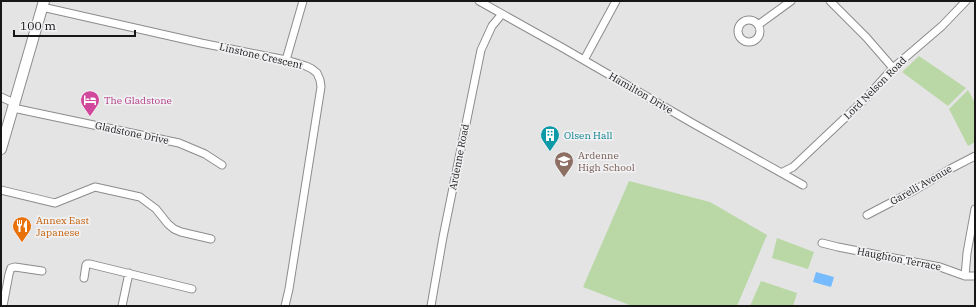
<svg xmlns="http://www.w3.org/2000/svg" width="976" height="307" font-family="'IBM Plex Serif',serif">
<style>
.green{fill:#b9d8a5}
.water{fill:#75bbfe}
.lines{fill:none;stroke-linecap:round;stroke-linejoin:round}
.minor-casing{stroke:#8c8c8d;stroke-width:9}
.secondary-casing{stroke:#8c8c8d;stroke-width:12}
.minor{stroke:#fff;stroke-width:7}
.secondary{stroke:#fff;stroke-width:10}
.labels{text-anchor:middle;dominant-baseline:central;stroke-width:3.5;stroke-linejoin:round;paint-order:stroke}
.street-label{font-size:10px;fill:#171717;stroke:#f1f1f3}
.hotel-label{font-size:10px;fill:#b23c85;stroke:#f1f1f3;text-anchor:start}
.culture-label{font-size:10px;fill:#0d838f;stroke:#f1f1f3;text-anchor:start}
.education-label{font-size:10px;fill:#785e54;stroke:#f1f1f3;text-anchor:start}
.food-label{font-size:10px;fill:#c56008;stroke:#f1f1f3;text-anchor:start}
</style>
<rect width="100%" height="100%" fill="#e4e4e5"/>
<path class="green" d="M919,56L966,88L948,106L902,72Z
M968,90L975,103V142L968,146L949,109Z
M629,181L710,202L767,235L737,306H632L583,287Z
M777,238L814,252L808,269L772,258Z
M761,281L797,293L793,306H750Z"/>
<path class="water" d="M816,272L834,277L831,287L813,282Z"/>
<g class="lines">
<g class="minor-casing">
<path id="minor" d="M479,1L563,48L694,124L803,185
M830,1L866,37L893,68
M42,7L201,43L286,60L306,66L312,69L317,73L320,80L321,87L289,289L285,306
M738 31a11 11 0 1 1 22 0a11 11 0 1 1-22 0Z
M758,25L791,1
M286,60L303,1
M584,60L616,1
M1,97L14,103
M13,108L179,143L205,154L222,165
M783,172L793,167L865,99L893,68L942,26L966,1
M1,190L55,203L95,187L140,197L156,209L168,224L174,229L181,232L211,239
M867,215L915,190L950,169L975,156
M822,243L838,247L940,267L965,276H975
M965,276L967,253L975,209
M84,278L86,265L87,264H90L192,289
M3,306L9,274L11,268L15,267L42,271
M122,306L129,273
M431,306L443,237L481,50L492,26L502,14"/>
</g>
<g class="secondary-casing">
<path id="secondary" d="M1,149L44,1"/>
</g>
<use href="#minor" class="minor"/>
<use href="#secondary" class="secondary"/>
</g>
<defs>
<g id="hotel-pin" transform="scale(1)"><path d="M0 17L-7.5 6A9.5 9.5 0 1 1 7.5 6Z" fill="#d1479c" stroke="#f1f1f3"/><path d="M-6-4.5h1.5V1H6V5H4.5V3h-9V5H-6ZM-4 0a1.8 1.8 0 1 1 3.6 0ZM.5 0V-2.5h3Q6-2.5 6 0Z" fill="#fff"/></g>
<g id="building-pin" transform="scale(1)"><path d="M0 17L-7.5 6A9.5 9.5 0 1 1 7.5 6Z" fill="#0f9aa8" stroke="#f1f1f3"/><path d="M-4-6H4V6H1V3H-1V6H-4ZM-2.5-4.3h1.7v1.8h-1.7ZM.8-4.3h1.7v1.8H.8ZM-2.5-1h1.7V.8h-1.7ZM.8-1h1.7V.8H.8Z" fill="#fff"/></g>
<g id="school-pin" transform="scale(1)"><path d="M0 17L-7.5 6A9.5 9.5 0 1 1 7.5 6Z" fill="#8d6e63" stroke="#f1f1f3"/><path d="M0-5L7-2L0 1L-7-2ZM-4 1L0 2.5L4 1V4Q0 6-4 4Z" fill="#fff"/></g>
<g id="restaurant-pin" transform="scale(1)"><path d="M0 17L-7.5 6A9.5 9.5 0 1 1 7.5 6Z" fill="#e8710a" stroke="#f1f1f3"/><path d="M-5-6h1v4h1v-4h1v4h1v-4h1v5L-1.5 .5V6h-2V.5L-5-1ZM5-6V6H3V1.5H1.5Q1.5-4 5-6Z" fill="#fff"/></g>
</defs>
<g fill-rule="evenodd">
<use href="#hotel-pin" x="90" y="100"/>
<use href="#building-pin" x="550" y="135"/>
<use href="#school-pin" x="564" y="161"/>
<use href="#restaurant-pin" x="22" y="226"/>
</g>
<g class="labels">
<g class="street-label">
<text transform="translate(261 56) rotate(13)">Linstone Crescent</text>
<text transform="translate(875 88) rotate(-45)">Lord Nelson Road</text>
<text transform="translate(641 93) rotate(30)">Hamilton Drive</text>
<text transform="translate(132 133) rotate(12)">Gladstone Drive</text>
<text transform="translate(459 157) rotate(-79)">Ardenne Road</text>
<text transform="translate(921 185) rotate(-30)">Garelli Avenue</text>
<text transform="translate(899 259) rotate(11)">Haughton Terrace</text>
</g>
<g class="hotel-label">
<text x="104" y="100">The Gladstone</text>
</g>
<g class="culture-label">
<text x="564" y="135">Olsen Hall</text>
</g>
<g class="education-label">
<text x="578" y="155">Ardenne<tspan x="578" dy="12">High School</tspan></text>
</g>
<g class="food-label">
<text x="36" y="220">Annex East<tspan x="36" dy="12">Japanese</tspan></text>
</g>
</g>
<rect width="976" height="307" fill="none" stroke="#171717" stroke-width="4"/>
<path d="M14 30v6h121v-6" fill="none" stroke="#171717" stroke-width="2"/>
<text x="20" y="30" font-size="12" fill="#171717" stroke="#f1f1f3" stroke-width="3" paint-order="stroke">100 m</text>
</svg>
